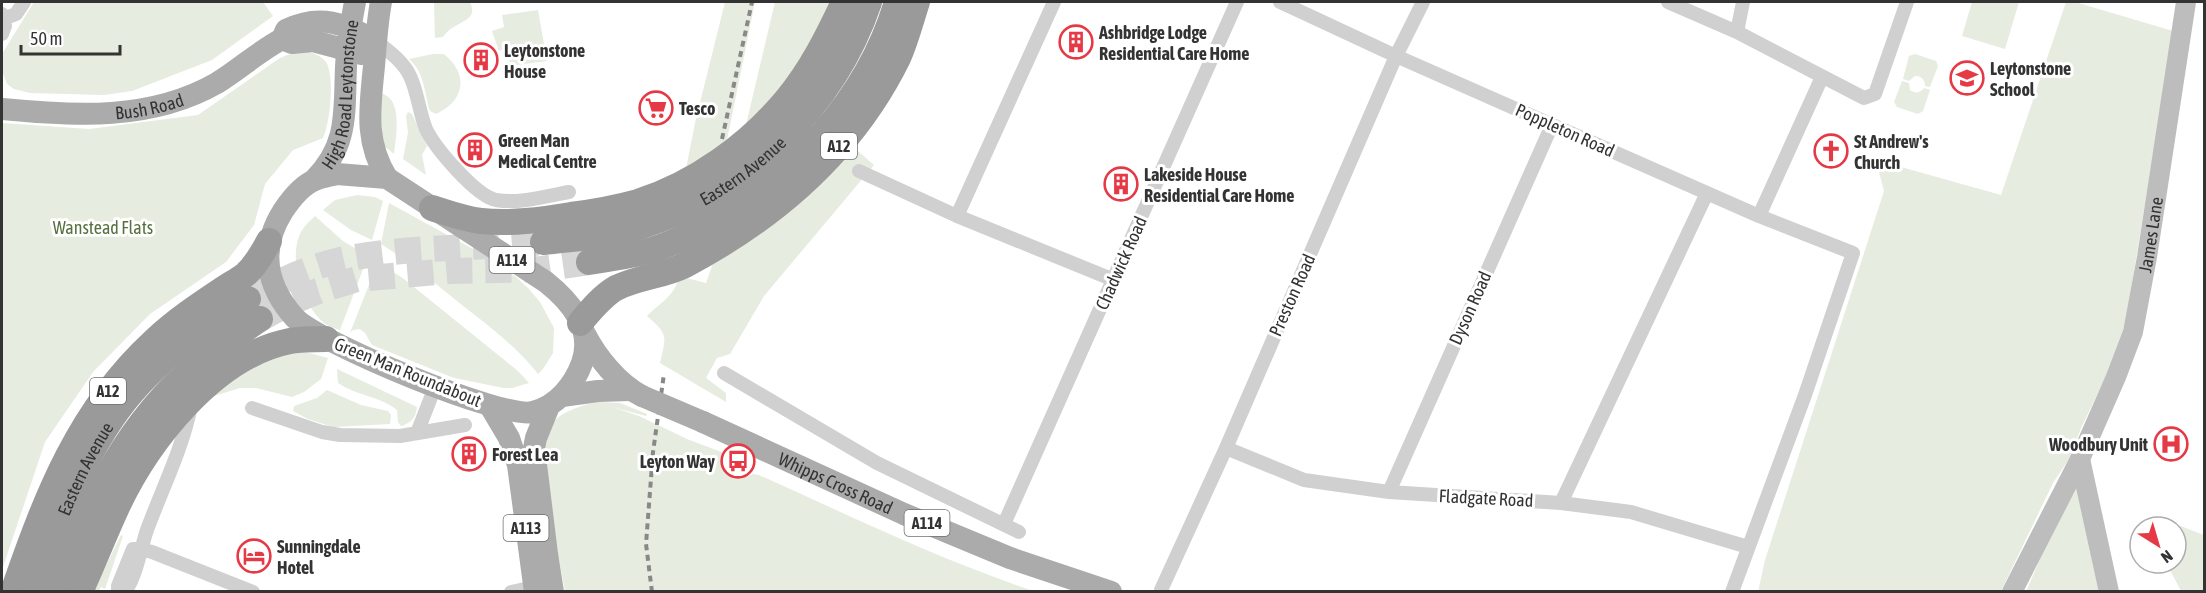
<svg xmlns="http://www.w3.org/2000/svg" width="2206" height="593" font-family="'Asap Condensed',sans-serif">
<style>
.green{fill:#e6ecdf}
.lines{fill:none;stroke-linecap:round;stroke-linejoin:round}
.highway-tunnel{stroke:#d6d6d6;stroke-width:26;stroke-dasharray:26 13;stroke-linecap:butt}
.street{stroke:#d0d0d0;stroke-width:14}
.secondary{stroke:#bdbdbd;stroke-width:20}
.primary{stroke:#ababab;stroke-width:22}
.highway{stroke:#9a9a9a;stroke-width:26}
.rail{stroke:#888;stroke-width:4;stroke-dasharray:6 4.5;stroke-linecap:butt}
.primary-bridge{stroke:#ababab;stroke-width:22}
.labels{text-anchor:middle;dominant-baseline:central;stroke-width:6;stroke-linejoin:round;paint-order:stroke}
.shield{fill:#fff;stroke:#707070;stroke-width:1.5}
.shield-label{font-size:16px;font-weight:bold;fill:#333}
.poi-label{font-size:18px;font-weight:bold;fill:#333;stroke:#fff;text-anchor:start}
.street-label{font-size:18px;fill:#333;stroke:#fff}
.park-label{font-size:18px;fill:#56703f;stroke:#fff}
</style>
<rect width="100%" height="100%" fill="#fff"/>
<path class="green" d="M34,2H263L273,16L212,60L132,91L104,95L30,93L14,89L7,84L2,71V54Z
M434,2H470C480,23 454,20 443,37L435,38Z
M725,2H755L726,145L686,169L695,123Z
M775,2H838L819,43L745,129Z
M1972,2H2019L2005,49L1962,36Z
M2066,2H2075L2173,31L2126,321L2108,372L2081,428L2069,459L2053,483L2001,591L1758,592L1765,560L1884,191L1876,160L2001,195Z
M538,10L547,61L510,66L508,47L499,51L492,31L504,27L502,15Z
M306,51C313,53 322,56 326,62C335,75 330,124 323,138L293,150L265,184L254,225L226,262L150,314L93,372L45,442L2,570V123L89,129L198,115L280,58L295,52Z
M433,54H444C469,74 465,101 436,114L430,111C424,92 425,73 409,59Z
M1915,54L1936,61L1938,66L1930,87L1925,86C1925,79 1921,76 1915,76L1909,81L1903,79L1909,56Z
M1902,81L1909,83L1910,90C1915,94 1920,93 1924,88L1930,90L1923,111L1918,114L1897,107L1894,102Z
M378,93C404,95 396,136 394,154L383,145Z
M408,112L412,114L427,146L422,155L426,175L403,159L408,133L406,116Z
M851,145L874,165L764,296L730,354L717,358L706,378L726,393V402L660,363C666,336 669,335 647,316C661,302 675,296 679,276L706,283L713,263L761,233Z
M357,195L375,197L383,201L372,240L351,230L323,210L335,200Z
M389,203L484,255L516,277L529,289L540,302L554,328L553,353L543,369L538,374C517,347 489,326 462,305C436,284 410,262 381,244Z
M315,216L343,241L368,256L340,330C335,328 330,327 327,325C303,309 288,260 300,234C303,227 310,221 315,216Z
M378,262L404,279L518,371L529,383L512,388H504L454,378L372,345L365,333L360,329L353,330L350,333Z
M298,350L328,358L321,379L304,392L292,397L256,388H240L214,396L229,379L256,362Z
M337,369L417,407C416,418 411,423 401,426L398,422L397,410C380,396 357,396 338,383Z
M327,390L361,405L388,411L391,415L390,424L333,427L308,419L293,411L294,406L317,398Z
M599,402L620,403L647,414L646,416L612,407L639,416L687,439L724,453L742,468L738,471L743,478L753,474L759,475C850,516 939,559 1033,591H565C560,559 535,461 545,435C552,414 580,405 599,402Z
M2077,482L2105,591L2026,592L2070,487Z
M2178,525L2204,535V591H2181L2171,572L2172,563H2176Z
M121,535L123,536L105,589L101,587L99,591L93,592Z"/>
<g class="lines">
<path class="highway-tunnel" d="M248,299C280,280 314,265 350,258C414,246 479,249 543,242
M260,319L287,304L318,291L357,279L449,271L541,269L589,262"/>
<path class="street" d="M1280,2L1396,56L1759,216L1853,253L1805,395L1732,592
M1668,2L1737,32L1864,98L1875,94L1907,2
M2,14L5,26L2,34
M3,19L16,14L24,2
M1737,32L1743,2
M375,40C388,51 403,61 410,76C418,93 419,112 426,129C435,148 476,196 496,200C520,204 546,196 569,192
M859,171L957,216L1114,280
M957,216L1054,2
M1759,216L1822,77
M724,373L877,463L1019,532
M252,408L322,432L340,435L400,436L465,425
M417,433L435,387
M1226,448L1304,480L1389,492L1561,503L1631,512L1748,547
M1389,492L1552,125
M1561,503L1707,193
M1004,524L1237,2
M1161,590L1226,448L1396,56L1423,2
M118,592V586L133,549H141L152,552L253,592
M125,592C137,575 140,550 147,530C162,489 182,450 191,406
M511,592L534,587"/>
<g class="secondary">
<path d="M2080,459L2109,592"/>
<path id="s1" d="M2012,592L2080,459L2116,377L2133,332L2147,257L2186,2"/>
</g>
<g class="primary">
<path d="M381,2C377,23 376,44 374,66C370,108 364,140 387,178"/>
<path d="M282,39L292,43L313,41L362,54"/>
<path id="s2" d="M2,109C74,116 151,121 217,83C240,69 259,51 282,39L286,30C321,13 343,24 375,40"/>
<path d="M337,174L387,178L546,282C571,302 594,329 582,363C574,385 557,406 533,412C503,420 317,342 295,318C266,286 259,249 283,211C291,199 302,185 315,180C322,177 330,176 337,174Z"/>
<path id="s3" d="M314,180C349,145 344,112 346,67C347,45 351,23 355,2"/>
<path d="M585,334C597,357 618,384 642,396"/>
<path d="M562,396L598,391L630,390"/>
<path d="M490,406L509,438L518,465L535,592"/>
<path d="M549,406L536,438L534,448L547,554L553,592"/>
<path id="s4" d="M703,422L904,514L1010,558L1111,592"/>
</g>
<g class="highway">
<path d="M432,208C448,213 464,219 481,221C511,224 541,220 571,215C594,212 616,208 638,202C695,184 749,145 787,99C811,70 828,36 844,2"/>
<path id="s5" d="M543,242C576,238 611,237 642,226C747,191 834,106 869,2"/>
<path d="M589,262C609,259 629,256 648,251C667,246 685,237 702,228C792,181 868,100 897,2"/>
<path d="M580,323C590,311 602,296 616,288C638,277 663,276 685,265C776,217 852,151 898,58C906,40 911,20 917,2"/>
<path d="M13,592C46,497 79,410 154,341C175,321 199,305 223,289C230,284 239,280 246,274C256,265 263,252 269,241"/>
<path id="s6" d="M33,592C59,523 83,449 132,392C165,354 205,325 248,299"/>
<path d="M55,592C85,514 120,435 183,377C207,355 233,337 260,319"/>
<path d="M80,592C93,564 104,535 117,507C148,441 214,356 290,341C301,339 314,339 326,339"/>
</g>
<path class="rail" d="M722,139L752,2
M652,592L646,544L653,452L664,374"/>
<path class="primary-bridge" d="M642,396L703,422"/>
</g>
<defs>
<g id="building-ring" transform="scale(1.725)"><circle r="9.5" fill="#fff" stroke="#e63946" stroke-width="1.5"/><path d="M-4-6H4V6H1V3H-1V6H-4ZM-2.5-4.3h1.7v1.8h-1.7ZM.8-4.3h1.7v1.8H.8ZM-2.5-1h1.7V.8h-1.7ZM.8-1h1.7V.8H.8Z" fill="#e63946"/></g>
<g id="school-ring" transform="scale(1.725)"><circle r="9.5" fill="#fff" stroke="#e63946" stroke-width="1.5"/><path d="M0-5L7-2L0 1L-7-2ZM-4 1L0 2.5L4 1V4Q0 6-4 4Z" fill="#e63946"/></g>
<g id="supermarket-ring" transform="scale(1.725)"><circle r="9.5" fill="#fff" stroke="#e63946" stroke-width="1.5"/><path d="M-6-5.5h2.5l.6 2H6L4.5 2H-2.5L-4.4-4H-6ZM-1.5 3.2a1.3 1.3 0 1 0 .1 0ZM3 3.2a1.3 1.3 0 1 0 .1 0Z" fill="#e63946"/></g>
<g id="church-ring" transform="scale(1.725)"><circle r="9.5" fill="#fff" stroke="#e63946" stroke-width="1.5"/><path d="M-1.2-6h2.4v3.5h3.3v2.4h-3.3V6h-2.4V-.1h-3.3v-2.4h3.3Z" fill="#e63946"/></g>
<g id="hospital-ring" transform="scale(1.725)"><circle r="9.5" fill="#fff" stroke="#e63946" stroke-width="1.5"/><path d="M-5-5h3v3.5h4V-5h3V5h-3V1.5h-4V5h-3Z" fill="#e63946"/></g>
<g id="bus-ring" transform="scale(1.725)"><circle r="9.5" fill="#fff" stroke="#e63946" stroke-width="1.5"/><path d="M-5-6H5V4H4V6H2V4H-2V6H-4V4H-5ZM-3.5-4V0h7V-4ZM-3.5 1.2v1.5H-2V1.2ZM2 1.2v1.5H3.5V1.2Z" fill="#e63946"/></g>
<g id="hotel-ring" transform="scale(1.725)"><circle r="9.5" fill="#fff" stroke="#e63946" stroke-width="1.5"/><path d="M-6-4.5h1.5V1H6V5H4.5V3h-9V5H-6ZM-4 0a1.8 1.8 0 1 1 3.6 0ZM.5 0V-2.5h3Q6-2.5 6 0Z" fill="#e63946"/></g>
</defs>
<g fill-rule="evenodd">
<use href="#building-ring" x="1076" y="42"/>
<use href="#building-ring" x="481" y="60"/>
<use href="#school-ring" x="1967" y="78"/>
<use href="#supermarket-ring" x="656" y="108"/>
<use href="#building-ring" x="475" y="150"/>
<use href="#church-ring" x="1831" y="151"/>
<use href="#building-ring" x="1121" y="184"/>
<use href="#hospital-ring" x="2171" y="444"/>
<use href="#building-ring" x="469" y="454"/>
<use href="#bus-ring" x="738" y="461"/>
<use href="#hotel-ring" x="254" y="556"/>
</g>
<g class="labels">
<g class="shield">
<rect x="821" y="133" width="36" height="26" rx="4.5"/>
<rect x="489.5" y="247" width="45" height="26" rx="4.5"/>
<rect x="90" y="378" width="36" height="26" rx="4.5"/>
<rect x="904.5" y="510" width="45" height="26" rx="4.5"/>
<rect x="503.5" y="515" width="45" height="26" rx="4.5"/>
</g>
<g class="shield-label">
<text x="839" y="146">A12</text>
<text x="512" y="260">A114</text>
<text x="108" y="391">A12</text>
<text x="927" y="523">A114</text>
<text x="526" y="528">A113</text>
</g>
<g class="poi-label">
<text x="1099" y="32">Ashbridge Lodge<tspan x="1099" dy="21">Residential Care Home</tspan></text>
<text x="504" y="50">Leytonstone<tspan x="504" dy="21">House</tspan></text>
<text x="1990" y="68">Leytonstone<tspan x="1990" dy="21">School</tspan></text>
<text x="679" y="108">Tesco</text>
<text x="498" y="140">Green Man<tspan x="498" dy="21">Medical Centre</tspan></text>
<text x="1854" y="141">St Andrew's<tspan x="1854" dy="21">Church</tspan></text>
<text x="1144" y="174">Lakeside House<tspan x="1144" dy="21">Residential Care Home</tspan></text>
<text x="2148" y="444" text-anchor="end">Woodbury Unit</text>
<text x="492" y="454">Forest Lea</text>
<text x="715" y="461" text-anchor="end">Leyton Way</text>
<text x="277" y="546">Sunningdale<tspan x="277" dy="21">Hotel</tspan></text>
</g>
<g class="street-label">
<text stroke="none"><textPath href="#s3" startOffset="93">High Road Leytonstone</textPath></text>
<text stroke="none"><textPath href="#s2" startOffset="148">Bush Road</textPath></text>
<text transform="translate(1565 130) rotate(24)">Poppleton Road</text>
<text stroke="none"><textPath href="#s5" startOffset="216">Eastern Avenue</textPath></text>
<text stroke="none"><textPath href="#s1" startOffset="386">James Lane</textPath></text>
<text transform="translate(1121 263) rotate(-66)">Chadwick Road</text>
<text transform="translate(1292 295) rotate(-66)">Preston Road</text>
<text transform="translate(1470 308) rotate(-66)">Dyson Road</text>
<text transform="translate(408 372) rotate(22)">Green Man Roundabout</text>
<text stroke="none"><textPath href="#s6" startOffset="134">Eastern Avenue</textPath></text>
<text stroke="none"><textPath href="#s4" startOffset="146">Whipps Cross Road</textPath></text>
<text transform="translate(1486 498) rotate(3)">Fladgate Road</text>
</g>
<g class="park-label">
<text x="103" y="227">Wanstead Flats</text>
</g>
</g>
<rect width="2206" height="593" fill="none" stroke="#333333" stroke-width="6"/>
<g transform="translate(2158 545) rotate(143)"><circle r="28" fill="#ffffff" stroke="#adadad" stroke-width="1.5"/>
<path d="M0-4.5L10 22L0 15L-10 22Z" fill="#e63946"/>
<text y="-9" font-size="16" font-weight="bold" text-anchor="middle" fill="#333333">N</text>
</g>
<path d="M21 45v9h99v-9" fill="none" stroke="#333333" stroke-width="3"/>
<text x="30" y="45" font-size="18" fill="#333333" stroke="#ffffff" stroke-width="4.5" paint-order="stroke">50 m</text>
</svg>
